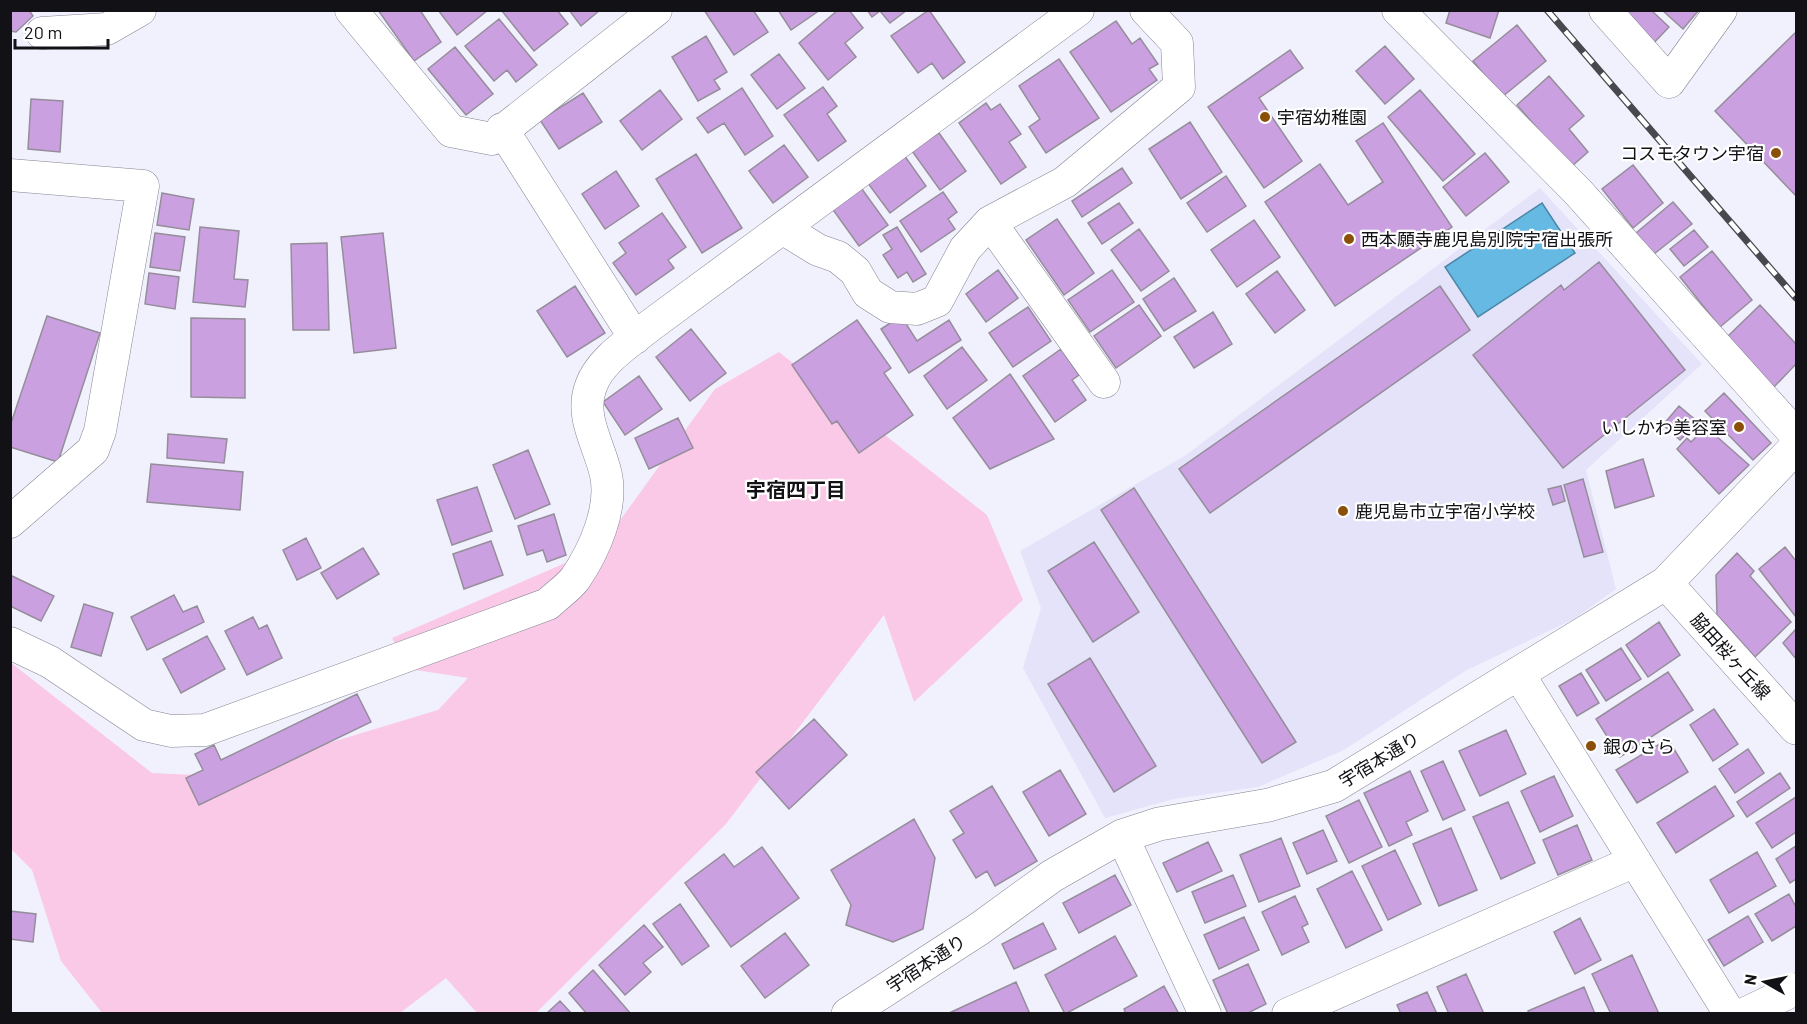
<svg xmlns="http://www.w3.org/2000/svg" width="1807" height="1024" font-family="Barlow,'Noto Sans JP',sans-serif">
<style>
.built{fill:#e4e3fa}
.green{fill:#fbc9e8}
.water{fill:#65b9e3;stroke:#4c87a6;stroke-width:1.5}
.building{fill:#caa0e1;stroke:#968d9a;stroke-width:1.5}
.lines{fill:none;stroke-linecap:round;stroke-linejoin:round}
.street-casing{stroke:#848492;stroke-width:33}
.secondary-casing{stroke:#848492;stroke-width:34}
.street{stroke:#fff;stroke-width:32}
.secondary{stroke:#fff;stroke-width:33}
.rail-casing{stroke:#48484f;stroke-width:7}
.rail{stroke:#fff;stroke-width:4.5;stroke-dasharray:14;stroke-linecap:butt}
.poi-dot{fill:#8a4f09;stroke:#fff;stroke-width:2}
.labels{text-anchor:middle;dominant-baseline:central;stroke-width:4.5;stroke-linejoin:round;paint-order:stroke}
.poi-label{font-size:18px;fill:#111116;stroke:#fff;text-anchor:start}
.street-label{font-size:18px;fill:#111116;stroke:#fff}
.neighbourhood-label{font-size:20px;font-weight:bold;fill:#111116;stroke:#fff}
</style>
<rect width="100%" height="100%" fill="#f1f1fe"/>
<path class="built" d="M1540,188L1702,364L1586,470L1616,589L1574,619L1465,671L1344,750L1258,787L1174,799L1105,818L1023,668L1041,608L1020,551L1186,455Z"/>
<path class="green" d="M779,352L987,515L1023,600L914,702L884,615L726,824L536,1013H477L446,978L400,1013H102L61,961L32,870L11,849L10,662L152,773L219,776L438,710L468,678L409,669L392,638L600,548L715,389Z"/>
<path class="water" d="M1542,203L1575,253L1478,317L1445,267Z"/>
<path class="building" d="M10,10H29L33,16L16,32L10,31Z
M378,10H420L441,42L414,61Z
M438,10H488L457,35Z
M557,10L568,24L534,51L502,11Z
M569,10H600L581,26Z
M704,10H753L768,32L734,55Z
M778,10H820L791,30Z
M838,10H849L863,28L845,43L856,57L828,80L799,43Z
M867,10H907L890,23L880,11L872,17Z
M929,10L965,62L943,79L932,63L918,73L891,36Z
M1450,10H1499L1490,38L1446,23Z
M1628,10H1651L1669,27L1649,48L1619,21Z
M1662,10H1699L1683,29Z
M499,19L537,65L516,82L507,70L494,81L465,46Z
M1116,21L1132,44L1140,38L1158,64L1149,69L1157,80L1111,112L1070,52Z
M1517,25L1546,61L1502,97L1473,61Z
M1796,32V196L1715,111Z
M706,36L727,72L714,80L720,89L698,101L672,57Z
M1385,46L1414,79L1385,104L1356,71Z
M455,47L493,94L466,115L428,69Z
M1290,50L1303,68L1259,98L1302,161L1264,188L1208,107Z
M779,54L805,88L777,109L751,75Z
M1059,59L1099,118L1046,153L1029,127L1040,119L1019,86Z
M1549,76L1584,116L1569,129L1588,152L1571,167L1517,105Z
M823,87L837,106L827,114L846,141L818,161L784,115Z
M742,88L773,136L745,155L724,123L708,133L697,118Z
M660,90L682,119L642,150L620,121Z
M1420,90L1475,154L1443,181L1388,117Z
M583,93L602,122L559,149L540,120Z
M31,99L63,101L60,152L28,149Z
M986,103L991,110L1000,104L1021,134L1009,142L1026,167L1001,184L959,123Z
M1190,122L1222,172L1181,199L1149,149Z
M1383,123L1452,227L1335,306L1265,202L1320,164L1348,205L1383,182L1356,141Z
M939,133L966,171L940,190L912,151Z
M784,145L808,177L773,203L749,171Z
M1485,153L1509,182L1466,216L1443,187Z
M696,154L742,228L702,253L656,179Z
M904,155L926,186L890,213L867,182Z
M1633,165L1663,203L1633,228L1602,189Z
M1122,168L1132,183L1082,217L1072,201Z
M616,171L639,206L605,229L582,194Z
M1226,176L1246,206L1207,232L1187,203Z
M859,185L888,225L859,246L831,207Z
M943,192L957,212L948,219L955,229L921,252L900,221Z
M162,193L194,199L189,230L157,225Z
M1673,202L1692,224L1654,254L1636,233Z
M1119,203L1133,223L1102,244L1088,223Z
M662,213L686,247L668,260L674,268L636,295L613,263L626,253L619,243Z
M1057,219L1094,273L1064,295L1026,240Z
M1254,220L1280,257L1237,287L1211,250Z
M200,227L239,231L234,279L248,280L245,307L193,302Z
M897,227L926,274L913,282L907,272L898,278L883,255L892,249L883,235Z
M1139,229L1169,271L1141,291L1111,250Z
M1694,230L1708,247L1684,266L1670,249Z
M155,233L185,237L180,271L150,267Z
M383,233L396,348L354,353L341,237Z
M327,243L329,330H293L291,244Z
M1712,251L1752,300L1720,327L1680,277Z
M1599,262L1685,370L1563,468L1473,355L1561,285L1564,290Z
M998,270L1018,298L986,322L966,294Z
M1112,270L1134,302L1090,332L1068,300Z
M1277,271L1305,310L1275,333L1246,294Z
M149,273L179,277L175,309L145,304Z
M1174,278L1196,311L1164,331L1143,299Z
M575,286L605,333L567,357L537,311Z
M1440,286L1470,330L1210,513L1179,469Z
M1139,305L1161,336L1116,368L1094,336Z
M1760,305L1796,344V364L1774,387L1727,337Z
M1028,307L1051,341L1013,367L989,333Z
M1213,312L1232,344L1194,368L1174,337Z
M47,316L100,333L58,462L10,447V426Z
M901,316L917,341L949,320L961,340L909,373L881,329Z
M191,318L245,319V398L191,397Z
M857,320L891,368L884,373L913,415L859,453L837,421L832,424L792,365Z
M691,329L726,373L690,401L656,357Z
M962,347L987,380L947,409L924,376Z
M1061,349L1079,375L1072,380L1086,400L1055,422L1023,376Z
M1010,374L1054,439L990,469L953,418Z
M639,376L662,409L625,435L603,402Z
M1724,393L1771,443L1753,460L1705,411Z
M1679,406L1698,422L1680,440L1663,425Z
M678,418L693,448L649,469L635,438Z
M1706,427L1749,465L1719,494L1677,449L1687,438L1691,442Z
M168,434L227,439L224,463L167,458Z
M528,450L550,504L515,519L493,465Z
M1643,459L1654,496L1615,508L1606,471Z
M151,464L243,472L240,510L147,502Z
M1583,479L1603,552L1584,557L1564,485Z
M1561,486L1565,501L1553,505L1548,489Z
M477,487L492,531L452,545L437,500Z
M1134,488L1296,742L1262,763L1101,510Z
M554,514L566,555L547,562L543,550L527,555L518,526Z
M306,538L321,568L297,580L283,550Z
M491,541L503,575L464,589L453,554Z
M1094,542L1139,612L1093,642L1048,571Z
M1785,547L1796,561V617L1759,569Z
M363,548L379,574L337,599L321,573Z
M1737,553L1754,571L1750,576L1791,622L1755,657L1717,615L1716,575Z
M10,575L54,596L41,621L10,606Z
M174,595L183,612L197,606L204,622L147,650L131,617Z
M84,604L113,613L101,656L71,647Z
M253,617L259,629L267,625L282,658L247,675L225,631Z
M1659,622L1680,655L1648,677L1626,645Z
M1796,629V659L1783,643Z
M207,636L225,669L181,693L163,659Z
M1621,648L1641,679L1606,701L1586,670Z
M1090,658L1156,766L1114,792L1048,684Z
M1668,672L1693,710L1620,757L1596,719Z
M1581,673L1599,703L1577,716L1559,686Z
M357,694L371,722L199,805L186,778L203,770L195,754L214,745L221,760Z
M1714,709L1738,744L1713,761L1690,725Z
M814,719L847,755L789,809L756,772Z
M1506,730L1526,774L1480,796L1459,751Z
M1668,739L1688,772L1637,803L1616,770Z
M1748,749L1764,773L1735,793L1719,769Z
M1443,761L1465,810L1443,820L1421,771Z
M1060,770L1086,814L1049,836L1023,792Z
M1410,771L1428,811L1406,822L1412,835L1389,846L1364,793Z
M1780,773L1790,788L1747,817L1737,802Z
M1554,776L1573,816L1540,832L1521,791Z
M992,786L1037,861L995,886L987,871L976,878L953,840L964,833L950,811Z
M1715,786L1734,816L1676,853L1657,823Z
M1796,797V832L1772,848L1756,823Z
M1359,800L1382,847L1349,863L1326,816Z
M1508,802L1535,863L1501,879L1473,817Z
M914,819L935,858L923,929L893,942L846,925L851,905L831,870Z
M1577,825L1592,860L1558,875L1543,840Z
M1451,828L1477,890L1439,906L1413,844Z
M1323,830L1337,861L1307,874L1293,843Z
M1281,838L1300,886L1259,902L1240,855Z
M1208,842L1222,871L1177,892L1163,863Z
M1796,846V879L1790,883L1776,859Z
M762,847L799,898L731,947L685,883L724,854L734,867Z
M1395,850L1421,904L1388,920L1362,866Z
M1757,852L1776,886L1729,913L1710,880Z
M1352,871L1382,930L1346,948L1317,889Z
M1115,875L1131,905L1079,933L1063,903Z
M1233,875L1246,906L1205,923L1192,892Z
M1789,894L1796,907V926L1772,941L1755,914Z
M1295,896L1308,924L1302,927L1309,942L1282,955L1262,912Z
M680,904L709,946L682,965L653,924Z
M10,911L36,914L33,942L10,939Z
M1748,916L1763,942L1724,966L1708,940Z
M1244,917L1259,950L1219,969L1204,935Z
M1580,918L1601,960L1575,974L1554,932Z
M1043,923L1056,949L1014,969L1002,944Z
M644,925L663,947L643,963L651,972L625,995L599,965Z
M785,933L809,965L765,998L741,966Z
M1115,936L1137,976L1065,1014L1045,975Z
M1632,955L1659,1014H1611L1592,974Z
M1248,964L1266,1004L1246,1014H1228L1213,980Z
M593,970L631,1014H587L569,993Z
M1466,974L1484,1014H1449L1437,987Z
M1016,982L1030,1014H947Z
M1164,986L1179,1014H1126L1124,1009Z
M1584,987L1595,1014H1529L1528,1011Z
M1427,992L1437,1014H1401L1397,1005Z
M560,1001L572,1014H546Z"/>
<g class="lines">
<g class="street-casing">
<path id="street" d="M351,10L451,131L492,139L656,10
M1398,10L1578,192L1796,435
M1605,10L1669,82L1721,10
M42,33L107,29L140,10
M502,129L635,338
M10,175L143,186L100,431L93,450L10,522
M990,222L1104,382
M784,229L818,250L838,257L855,271L868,293L890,307L917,309L937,301L965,249L990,222L1065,182L1179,87L1177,43L1146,10
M10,643L50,662L144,725L171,731L205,730L548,604C556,596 568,588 575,579C594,551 613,509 606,475C600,446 579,417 591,386C600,360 630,342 651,325L1078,10
M1518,673L1730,1014
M1122,836L1205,1014
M1288,1014L1635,861
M1744,1014L1796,989"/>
</g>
<g class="secondary-casing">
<path id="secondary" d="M1666,583L1796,728
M848,1014L979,929L1052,876L1122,836L1159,824L1269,805L1334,786L1666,583L1796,447"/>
</g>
<use href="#street" class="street"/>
<use href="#secondary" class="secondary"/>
<g class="rail-casing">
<path id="rail" d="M1547,10L1796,298"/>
</g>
<use href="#rail" class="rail"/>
</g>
<g class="poi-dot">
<circle cx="1265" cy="117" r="6"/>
<circle cx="1776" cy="153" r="6"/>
<circle cx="1349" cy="239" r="6"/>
<circle cx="1739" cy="427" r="6"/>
<circle cx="1343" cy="511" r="6"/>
<circle cx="1591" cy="746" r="6"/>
</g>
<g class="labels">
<g class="poi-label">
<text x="1277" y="117">宇宿幼稚園</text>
<text x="1764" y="153" text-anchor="end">コスモタウン宇宿</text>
<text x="1361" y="239">西本願寺鹿児島別院宇宿出張所</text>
<text x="1727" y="427" text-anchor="end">いしかわ美容室</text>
<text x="1355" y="511">鹿児島市立宇宿小学校</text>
<text x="1603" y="746">銀のさら</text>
</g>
<g class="street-label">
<text transform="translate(1731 656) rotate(48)">脇田桜ヶ丘線</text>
<text transform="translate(1379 759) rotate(-31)">宇宿本通り</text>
<text transform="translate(926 963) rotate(-33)">宇宿本通り</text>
</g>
<g class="neighbourhood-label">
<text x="796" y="489">宇宿四丁目</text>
</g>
</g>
<rect width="1807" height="1024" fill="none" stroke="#111116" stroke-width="24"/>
<g transform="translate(1765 982) rotate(279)" stroke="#ffffff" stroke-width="4.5" paint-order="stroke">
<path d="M0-4.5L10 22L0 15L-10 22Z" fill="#111116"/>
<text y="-9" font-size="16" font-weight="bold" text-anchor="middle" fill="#111116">N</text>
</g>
<path d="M15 39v9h93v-9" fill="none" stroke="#111116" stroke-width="3"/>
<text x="24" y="39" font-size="18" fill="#111116" stroke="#ffffff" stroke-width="4.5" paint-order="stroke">20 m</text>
</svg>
